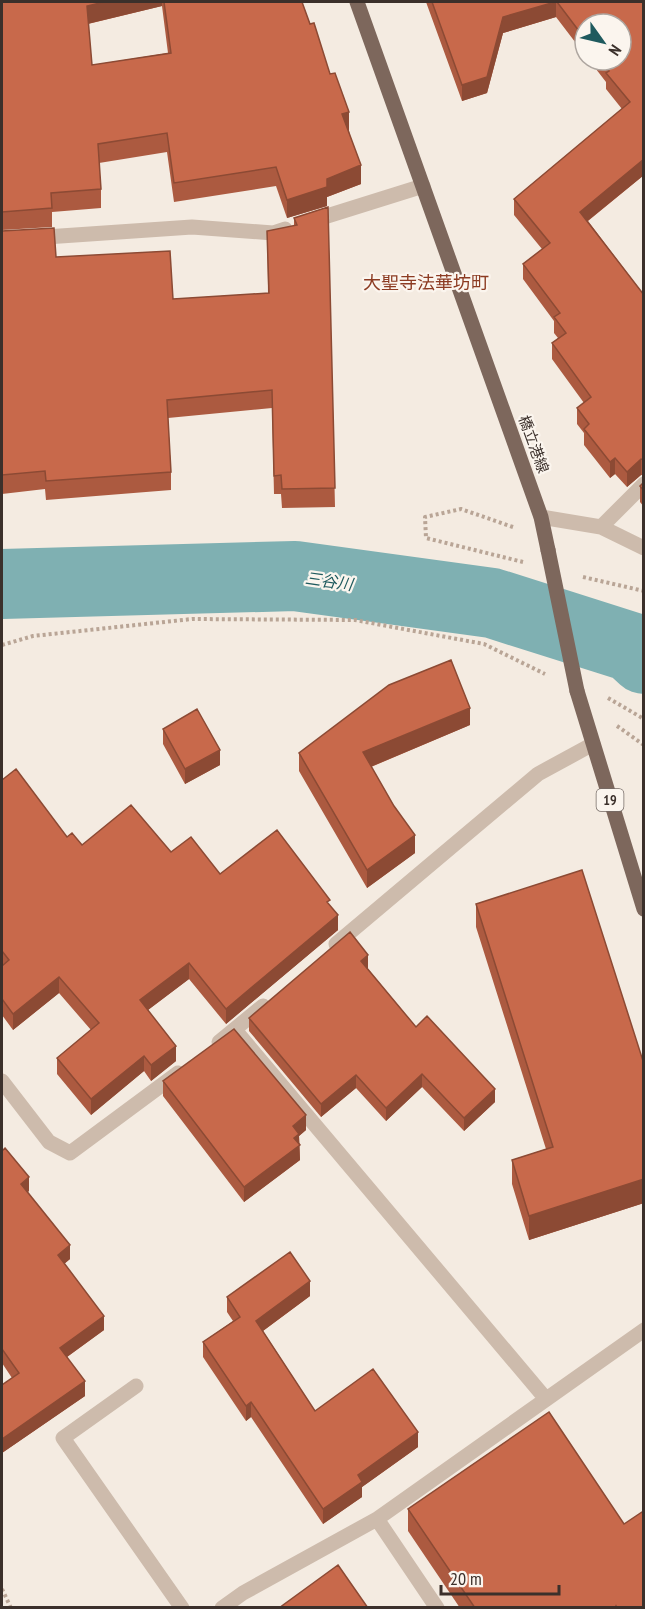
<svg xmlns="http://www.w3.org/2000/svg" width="645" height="1609" font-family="'PT Sans Narrow','Noto Sans JP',sans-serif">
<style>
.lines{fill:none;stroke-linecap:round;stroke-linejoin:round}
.river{stroke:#7fb0b2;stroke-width:70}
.path{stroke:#b9a596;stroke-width:4;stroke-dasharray:3 3;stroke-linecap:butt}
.service{stroke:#cdbbac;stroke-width:15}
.minor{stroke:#cdbbac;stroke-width:15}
.primary{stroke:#7d675c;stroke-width:15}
.primary-bridge{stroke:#7d675c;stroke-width:15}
.wall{fill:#ac5a40;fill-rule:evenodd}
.shaded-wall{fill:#8c4a34}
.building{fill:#c8694b;stroke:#8c4a34;stroke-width:1.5}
.labels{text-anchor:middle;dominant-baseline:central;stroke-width:4.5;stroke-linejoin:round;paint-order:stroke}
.shield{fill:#fbf5ee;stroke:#756b66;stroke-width:1.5}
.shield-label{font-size:14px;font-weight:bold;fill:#3b302b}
.street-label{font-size:15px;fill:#3b302b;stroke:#fbf5ee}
.water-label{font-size:16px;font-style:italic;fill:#1f5a5e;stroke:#fbf5ee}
.quarter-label{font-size:18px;fill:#8c3b22;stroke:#fbf5ee}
</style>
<rect width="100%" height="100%" fill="#f4ebe1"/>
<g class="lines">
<path class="river" d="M2,584L295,576L492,603L631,647L644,659"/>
<path class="path" d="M513,527L461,509L425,517L426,538L523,562
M583,577L644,591
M2,645L33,636L192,619L355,620L484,644L545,674
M608,698L644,719
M617,726L644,745
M2,1589L11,1608"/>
<path class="service" d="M136,1386L63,1438L182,1608"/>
<path class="minor" d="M308,222L423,186
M2,240L192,227L273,233L285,229
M541,517L601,527L644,484
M601,527L644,548
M336,944L538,774L593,744
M235,1030L546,1399
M219,1042L263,1006
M2,1081L49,1142L70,1153L178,1073
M377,1519L437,1608
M222,1608L243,1593L377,1519L644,1330"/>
<path class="primary" d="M357,2L541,517L548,550
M577,691L644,909"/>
<path class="primary-bridge" d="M548,550L577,691"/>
</g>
<path class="wall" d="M2,2H302L349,131L361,184L327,197V206L287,218L276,186L174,202L167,152L99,163L101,189V208L52,212V227L2,230ZM162,6L168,53L92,65L88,24Z
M426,2H644V175L588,221L644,295V475H641L627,487L615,474L610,478L584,445V433L577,424V408L584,403L552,359V343L558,338L554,333V321L523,279V264L542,249L514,215V199L622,109L606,89V82L589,60H621L585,24V55L556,17L503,33L487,93L462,101Z
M328,207L335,507L282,508L281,494H274L272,408L168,418L171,472V490L46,500L45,489L2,494V231L56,257L173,299L268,293L267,231L294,226V218Z
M644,482V507L640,502V486Z
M470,725L371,767L415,853L367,888L299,771V753Z
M163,729L220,765L185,784L163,744Z
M2,780L67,837L82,845L171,852L220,874L330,906L338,930L226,1024L189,979L148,1010L176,1061L151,1081L144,1071L91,1115L57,1074V1058L91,1030L59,993L13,1030L2,1015Z
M476,904L644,1064V1203L529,1240L512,1184V1160L546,1149L476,927Z
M368,968V969L416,1027L495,1102L464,1131L422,1087L386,1121L356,1088L321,1117L249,1031V1018Z
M163,1081L306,1130L299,1136L300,1160L244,1202L163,1096Z
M2,1151L29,1191L27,1192L70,1259L64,1264L104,1330L67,1357L85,1396L2,1453V1385L12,1378L2,1363Z
M310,1296L263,1331L315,1411L418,1447L362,1487V1497L323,1524L251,1417L246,1421L203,1357V1342L233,1321L227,1312V1297Z
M408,1509L624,1524L644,1608H460L408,1531Z"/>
<path class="shaded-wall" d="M104,2H162V6L87,24V6Z
M556,2V17L503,33L487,93L462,101V85L503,17Z
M349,112V131L342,133V114Z
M644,159V175L580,227V212Z
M361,165V184L327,197V206L287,218V200L327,179Z
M615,458V474L610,478V462Z
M641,459V475L627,487V472Z
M470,708V725L363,770V752Z
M220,750V765L185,784V769Z
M415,835V853L367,888V870Z
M338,915V930L226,1024V1009Z
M368,955V968L361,974V961Z
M189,963V979L140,1016V1000Z
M59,977V993L13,1030V1014Z
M176,1046V1061L151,1081V1065Z
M144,1056V1071L91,1115V1099Z
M422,1074V1087L386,1121V1108Z
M356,1075V1088L321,1117V1104Z
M495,1089V1102L464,1131V1118Z
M306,1115V1130L299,1136L300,1160L244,1202V1187L293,1126Z
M29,1177V1191L21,1198V1184Z
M644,1179V1203L529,1240V1216Z
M70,1245V1259L58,1269V1255Z
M310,1281V1296L256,1336V1321Z
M104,1316V1330L60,1362V1348Z
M85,1381V1396L2,1453V1439Z
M251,1402V1417L246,1421V1406Z
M418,1432V1447L362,1487V1497L323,1524V1509L358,1475Z"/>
<path class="building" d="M2,2H104L87,6L92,65L171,53L164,2H302L310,24L314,23L330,74L335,73L349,112L342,114L361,165L327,179V187L287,200L276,167L174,183L167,133L98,144L101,189L51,193L52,208L2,212Z
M432,2H555L503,17L487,77L462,85Z
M557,2H644V159L580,212L644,295V460L641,459L627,472L615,458L610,462L584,429L589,424L577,408L591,397L552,343L566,333L554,317L560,313L523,264L550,243L514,199L630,102L606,73L609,71L601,60H621V24H585V39Z
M328,207L335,488L282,489L281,475L274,476L272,390L167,400L171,472L46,481L45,471L2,475V231L54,228L56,257L170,251L173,299L269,293L267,231L297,225L294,218Z
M644,482V491L640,486Z
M451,660L470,708L363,752L394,806L415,835L367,870L299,753L389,685Z
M197,709L220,750L185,769L163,729Z
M16,769L67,837L72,833L82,845L131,805L171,852L191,837L220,874L277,830L330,900L327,902L338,915L226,1009L189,963L140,1000L176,1046L151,1065L144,1056L91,1099L57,1058L99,1023L59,977L13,1014L2,999V966L9,960L2,951V780Z
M582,870L644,1064V1179L529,1216L512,1160L553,1147L476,904Z
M350,932L368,955L361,961L416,1027L427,1016L495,1089L464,1118L422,1074L386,1108L356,1075L321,1104L249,1018Z
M234,1029L306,1115L293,1126L299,1134L294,1138L300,1145L244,1187L163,1081Z
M5,1148L29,1177L21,1184L70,1245L58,1255L104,1316L60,1348L85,1381L2,1439V1385L19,1373L2,1349V1151Z
M290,1252L310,1281L256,1321L315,1411L373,1369L418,1432L358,1475L362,1482L323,1509L251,1402L246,1406L203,1342L240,1317L227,1297Z
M549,1412L624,1524L642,1512L644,1515V1608H617L616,1606L615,1608H475L408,1509Z
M338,1565L368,1608H279Z"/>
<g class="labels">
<rect class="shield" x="596.5" y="789" width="27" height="22" rx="4.5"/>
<g class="shield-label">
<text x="610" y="800">19</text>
</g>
<g class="street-label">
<text transform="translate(534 444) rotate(70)">橋立港線</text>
</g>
<g class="water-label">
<text transform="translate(329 581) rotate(8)">三谷川</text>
</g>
<g class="quarter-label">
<text x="426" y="282">大聖寺法華坊町</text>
</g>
</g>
<rect width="645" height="1609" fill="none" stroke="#3b302b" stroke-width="6"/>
<g transform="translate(603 42) rotate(124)"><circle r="28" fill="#fbf5ee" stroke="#aea6a0" stroke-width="1.5"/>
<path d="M0-4.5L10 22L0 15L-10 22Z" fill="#1f5a5e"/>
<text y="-9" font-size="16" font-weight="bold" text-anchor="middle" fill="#3b302b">N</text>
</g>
<path d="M441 1585v9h118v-9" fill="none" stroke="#3b302b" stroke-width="3"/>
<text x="450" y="1585" font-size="18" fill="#3b302b" stroke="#fbf5ee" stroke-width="4.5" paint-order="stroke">20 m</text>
</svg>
